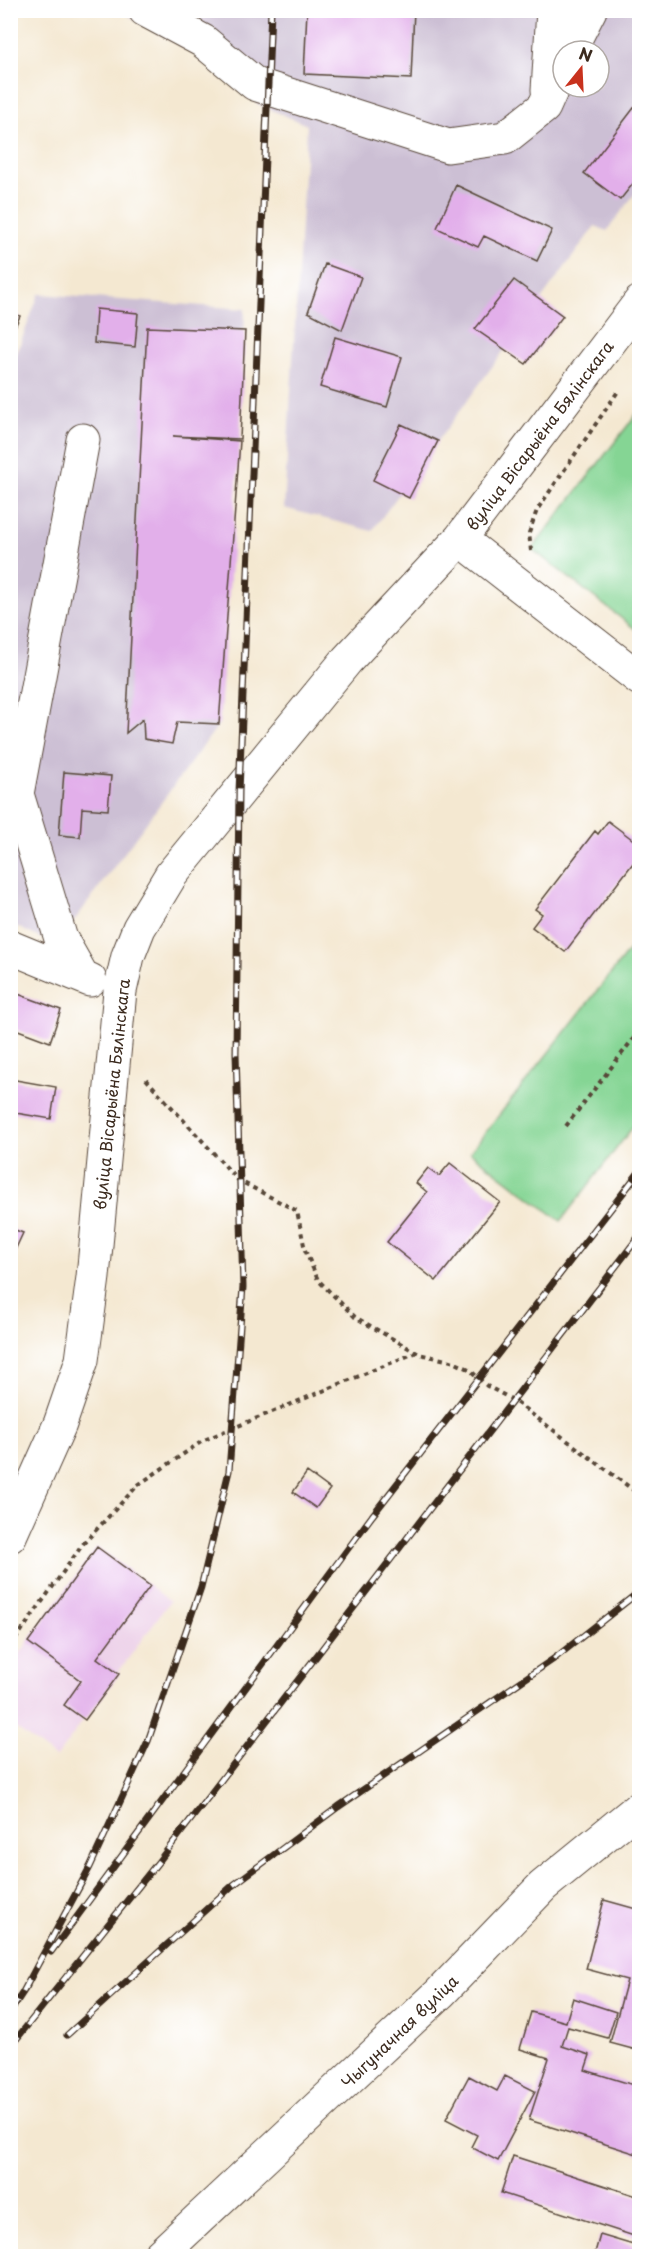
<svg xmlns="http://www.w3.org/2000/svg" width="650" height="2267" font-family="'Playpen Sans',sans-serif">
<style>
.built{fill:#edd1e9}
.industrial{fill:#ccbfd4;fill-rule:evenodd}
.green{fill:#85d594;stroke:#608059;stroke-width:1.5}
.building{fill:#e2afea}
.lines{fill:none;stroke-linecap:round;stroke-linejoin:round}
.minor-casing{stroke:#574639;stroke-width:35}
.path{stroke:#574639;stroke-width:4;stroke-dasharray:4.5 4.5;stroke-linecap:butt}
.minor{stroke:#fff;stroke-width:33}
.rail-casing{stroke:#3b2a1e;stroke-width:7}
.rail{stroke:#fff;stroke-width:4.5;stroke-dasharray:14;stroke-linecap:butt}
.labels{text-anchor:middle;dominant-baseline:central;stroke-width:6;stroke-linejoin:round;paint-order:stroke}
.street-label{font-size:16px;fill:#3b2a1e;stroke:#fff}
</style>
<rect width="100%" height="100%" fill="#fff"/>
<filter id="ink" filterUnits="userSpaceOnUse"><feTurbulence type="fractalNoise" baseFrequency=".0167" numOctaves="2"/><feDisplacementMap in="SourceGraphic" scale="12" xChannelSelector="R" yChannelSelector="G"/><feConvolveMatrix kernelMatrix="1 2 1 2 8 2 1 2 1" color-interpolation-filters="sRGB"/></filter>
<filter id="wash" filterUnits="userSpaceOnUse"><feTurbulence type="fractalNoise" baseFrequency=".008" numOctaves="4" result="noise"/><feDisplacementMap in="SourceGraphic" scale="24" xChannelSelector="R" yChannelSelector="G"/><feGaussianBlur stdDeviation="1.35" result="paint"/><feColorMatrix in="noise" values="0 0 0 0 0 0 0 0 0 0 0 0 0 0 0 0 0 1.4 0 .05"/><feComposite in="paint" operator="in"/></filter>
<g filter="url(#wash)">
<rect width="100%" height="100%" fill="#f4e8d1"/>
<path class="built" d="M97,1547L170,1601L56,1758L14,1727L11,1720V1666Z"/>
<path class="industrial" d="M120,11H639V188L607,231L595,226L372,531L284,508L307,125L258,104L219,67ZM563,51H599V87H563Z
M39,294L245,309L240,439L219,724L61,939L40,938L11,924L10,371Z"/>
<path class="green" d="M639,411V632L532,549Z
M639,938V1119L561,1221L470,1152Z"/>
<g id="blocks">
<path class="building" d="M307,10H414L411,79L304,74Z
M640,100V175L620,200L584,173Z
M456,185L552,230L537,261L484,236L478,247L437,228Z
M325,264L361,277L342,330L308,312Z
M514,280L563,316L526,364L475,329Z
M96,309L138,313L135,347L94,343Z
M10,311L20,316L10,337Z
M147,327L245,331L240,439L173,436L240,441L219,724L177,722L172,744L144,739L143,719L126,733Z
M335,337L402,357L387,407L320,387Z
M401,424L438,441L409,498L373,480Z
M64,772L111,776L108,810L82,808L80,837L59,835Z
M608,821L640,845V854L565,952L532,927L542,914L535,909L595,831L598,834Z
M10,991L61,1010L50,1042L10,1027Z
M10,1079L56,1087L51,1119L10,1112Z
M450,1163L500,1202L436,1281L387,1242L427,1192L416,1183L428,1168L439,1176Z
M10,1228L23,1233L10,1261Z
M307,1472L330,1489L316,1508L293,1492Z
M97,1547L150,1586L97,1658L119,1674L85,1720L64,1705L81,1681L28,1642Z
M604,1900L640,1910V2051L610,2043L627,1980L586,1969Z
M573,1998L616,2012L608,2038L568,2027L562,2046L590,2055L585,2070L640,2087V2155L529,2120L549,2058L520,2049L531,2012L566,2022Z
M469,2076L497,2091L505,2076L535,2091L498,2161L471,2147L477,2135L446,2119Z
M513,2156L640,2197V2238L501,2193Z
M600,2235L640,2247V2256H594Z"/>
</g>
</g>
<g filter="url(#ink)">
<use href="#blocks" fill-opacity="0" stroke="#574639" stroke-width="1.5"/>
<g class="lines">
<g class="minor-casing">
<path id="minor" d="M145,10L203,41L255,84L448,146L505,138L544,107L563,64
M569,51L590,10
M548,90L553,10
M460,539L640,679
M10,947L90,980
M82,976L61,939L17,794L83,440
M10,1536L60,1424L82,1360L93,1277L120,991L128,956L139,928L171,875L347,660L460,539L640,302
M159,2256L440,1993L543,1886L640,1807"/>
</g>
<path class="path" d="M531,551L529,533L537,510L619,390
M638,716L640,718
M146,1079L238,1180L297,1211L305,1250L318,1280L355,1317L419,1354L451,1361L469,1369L487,1386L513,1400L640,1495
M566,1126L640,1030
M10,1647L83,1544L138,1485L204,1440L415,1353"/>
<use href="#minor" class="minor"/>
<g class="rail-casing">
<path id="rail" d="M51,1952L372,1516L640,1171
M23,1992L90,1867L148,1741L201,1587L229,1471L243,1287L236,1053L239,792L271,10
M10,2012L27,1986
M67,2035L232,1886L338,1807L555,1658L640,1591
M10,2047L159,1861L640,1235"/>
</g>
<use href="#rail" class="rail"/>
</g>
</g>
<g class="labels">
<g class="street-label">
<text transform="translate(539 435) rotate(-53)">вуліца Вісарыёна Бялінскага</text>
<text transform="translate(111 1094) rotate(-84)">вуліца Вісарыёна Бялінскага</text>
<text transform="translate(399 2031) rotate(-44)">Чыгуначная вуліца</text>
</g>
</g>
<rect width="650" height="2267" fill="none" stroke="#fff" stroke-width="36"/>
<g transform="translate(581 69) rotate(18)"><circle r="28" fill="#ffffff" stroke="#b1aaa5" stroke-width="1.5"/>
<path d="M0-4.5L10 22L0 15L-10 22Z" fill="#c8321e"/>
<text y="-9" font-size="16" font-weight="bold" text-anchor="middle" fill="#3b2a1e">N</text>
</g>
</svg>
